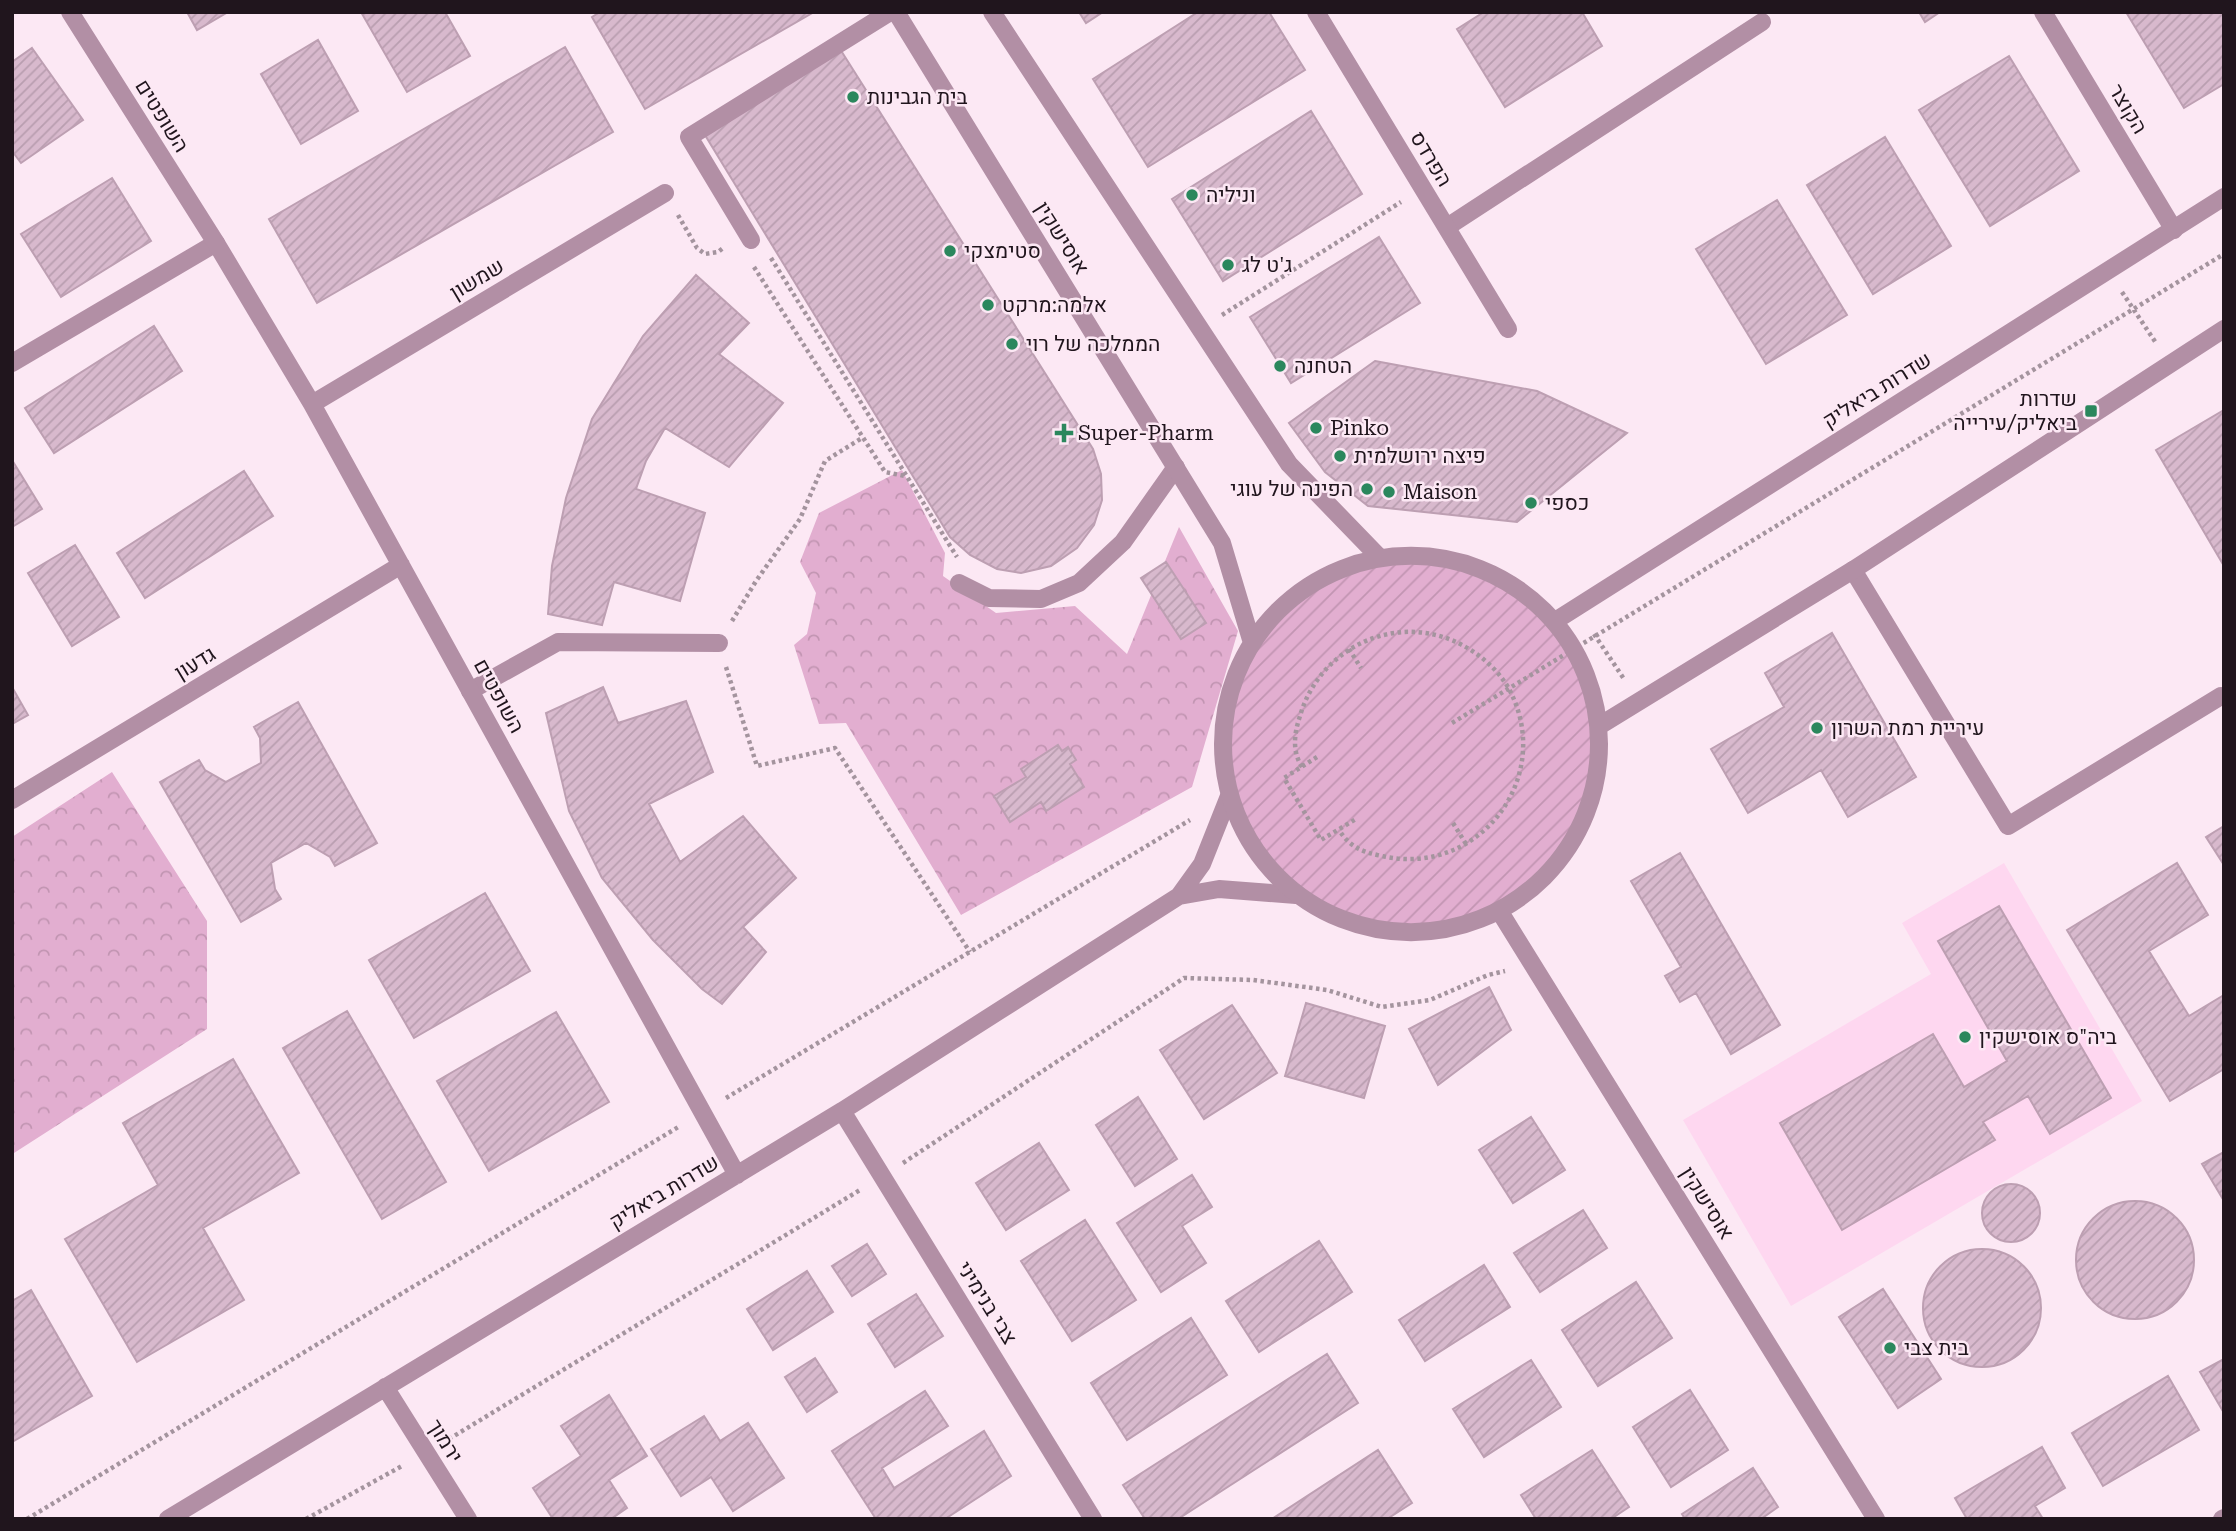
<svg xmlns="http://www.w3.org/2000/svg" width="2236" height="1531" font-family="'Roboto Serif',Heebo,serif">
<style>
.built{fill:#fed7f0}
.park{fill:url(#park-crowns)}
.garden{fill:url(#garden-furrows)}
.building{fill:url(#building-hatch);stroke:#bd9fb2;stroke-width:2}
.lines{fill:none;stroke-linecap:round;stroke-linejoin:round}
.path{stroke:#a4949e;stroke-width:4.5;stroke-dasharray:3.5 3.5;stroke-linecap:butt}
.service{stroke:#b28fa5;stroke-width:18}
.minor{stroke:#b28fa5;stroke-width:18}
.tertiary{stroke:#b28fa5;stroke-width:18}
.poi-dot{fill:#2b875d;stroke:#fce8f4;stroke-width:2.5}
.labels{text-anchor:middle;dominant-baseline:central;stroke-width:5;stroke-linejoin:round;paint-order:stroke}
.poi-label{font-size:21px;fill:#20151d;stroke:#fce8f4;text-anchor:start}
.street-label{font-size:21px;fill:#20151d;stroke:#fce8f4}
</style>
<defs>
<pattern id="park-crowns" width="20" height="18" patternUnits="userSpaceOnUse" patternTransform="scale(1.75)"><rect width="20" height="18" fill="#e2aed0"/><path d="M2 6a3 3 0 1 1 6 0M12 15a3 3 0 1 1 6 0" fill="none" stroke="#c295b2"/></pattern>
<pattern id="garden-furrows" width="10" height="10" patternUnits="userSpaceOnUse" patternTransform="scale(1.75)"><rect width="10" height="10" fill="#e2aed0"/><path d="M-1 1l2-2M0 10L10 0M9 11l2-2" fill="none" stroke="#c295b2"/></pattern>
<pattern id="building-hatch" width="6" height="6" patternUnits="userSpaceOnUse" patternTransform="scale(1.75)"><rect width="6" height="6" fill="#d8b9cd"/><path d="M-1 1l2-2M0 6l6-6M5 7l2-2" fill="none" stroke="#b99eb0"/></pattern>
</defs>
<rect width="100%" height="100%" fill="#fce8f4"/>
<path class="built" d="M2004,863L2142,1101L1791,1306L1683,1120L1931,974L1902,923Z"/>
<path class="park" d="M902,470L945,553L943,576L996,613L1075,606L1127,654L1179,527L1238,631L1192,787L961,915L846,723L819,724L794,645L807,634L816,593L800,562L819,513Z
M112,772L207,921V1029L14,1153L12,837Z"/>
<path class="garden" d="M1223 744a188 188 0 1 1 376 0a188 188 0 1 1-376 0Z"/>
<path class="building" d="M187,12H228L197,30Z
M361,12H445L470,56L407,92Z
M600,12H814L645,109L592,17Z
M1079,12H1103L1086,23Z
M1198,12H1269L1305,70L1148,167L1093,79Z
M1484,12H1582L1602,46L1505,107L1457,29Z
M1919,12H1940L1925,22Z
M2126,12H2224V84L2184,108Z
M318,40L358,111L301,144L261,74Z
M565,47L613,132L317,303L269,219Z
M32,48L83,120L21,163L12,151V62Z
M840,49L1093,449L1101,474L1102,500L1094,525L1077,548L1051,566L1021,573L997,569L970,555L950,537L705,135Z
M2009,56L2079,171L1990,226L1919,110Z
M1311,111L1362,194L1223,281L1172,199Z
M1885,137L1951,246L1873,294L1807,185Z
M112,178L151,241L61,297L21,234Z
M1777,200L1847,315L1766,364L1696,249Z
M1379,237L1420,303L1291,383L1250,317Z
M696,275L749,323L719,354L783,403L729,467L665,428L646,461L636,489L705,513L680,601L614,582L602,625L548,614L552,566L566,498L592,419L643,336Z
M154,326L182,371L54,453L25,408Z
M1375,361L1537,391L1627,433L1517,522L1368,506L1325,472L1289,423Z
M2224,410V566L2156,450Z
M12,460L42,509L12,527Z
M244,471L273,516L145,598L117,553Z
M75,545L119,617L72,646L28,573Z
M1166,562L1206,623L1181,639L1141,578Z
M1832,633L1916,777L1848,817L1821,770L1748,813L1711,749L1784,707L1765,673Z
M12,687L28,715L12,724Z
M603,687L618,723L686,701L713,772L649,804L680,862L743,816L796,878L743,927L766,952L722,1004L702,989L653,940L602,878L569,811L546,713Z
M298,702L377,843L335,866L330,857L306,843L271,863L275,889L281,899L241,922L160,782L199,760L205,770L226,782L261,763L260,738L254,727Z
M1058,745L1062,751L1068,747L1076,760L1070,764L1084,787L1046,811L1041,802L1010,822L994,796L1026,777L1021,769Z
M2224,826V865L2206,837Z
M1680,853L1780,1025L1731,1054L1696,993L1680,1002L1665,976L1681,967L1631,881Z
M2177,863L2208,915L2149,951L2189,1016L2224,995V1069L2170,1101L2067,930Z
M485,893L530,971L414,1038L369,960Z
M1999,906L2111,1098L2050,1134L2028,1096L1983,1122L1995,1140L1842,1230L1780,1123L1933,1034L1964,1087L2007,1061L1938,941Z
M1489,987L1511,1030L1438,1085L1409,1029Z
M1306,1003L1385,1026L1364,1098L1285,1076Z
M1232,1005L1277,1073L1204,1119L1160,1050Z
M347,1011L446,1182L382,1219L283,1048Z
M556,1012L609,1102L489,1171L437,1081Z
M233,1059L299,1173L203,1228L244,1300L137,1362L65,1239L158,1185L123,1123Z
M1138,1097L1177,1159L1135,1186L1096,1125Z
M1531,1117L1565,1170L1513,1203L1479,1150Z
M1039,1143L1069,1190L1006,1230L976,1183Z
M2224,1152V1201L2202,1164Z
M1192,1175L1212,1207L1182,1226L1206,1263L1161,1292L1117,1223Z
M1982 1213a29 29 0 1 1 58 0a29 29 0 1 1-58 0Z
M2076 1260a59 59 0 1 1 118 0a59 59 0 1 1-118 0Z
M1583,1210L1607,1248L1540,1292L1514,1253Z
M1085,1220L1136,1300L1072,1341L1021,1261Z
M1319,1241L1352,1292L1259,1352L1226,1301Z
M867,1244L886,1274L852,1296L832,1266Z
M1923 1308a59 59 0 1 1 118 0a59 59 0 1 1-118 0Z
M1484,1265L1510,1307L1425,1361L1399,1320Z
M807,1271L833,1312L773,1350L747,1309Z
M1636,1282L1672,1338L1598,1386L1562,1330Z
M1883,1289L1941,1379L1898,1408L1839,1317Z
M31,1290L92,1396L12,1442V1301Z
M916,1294L943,1336L895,1367L868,1324Z
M1191,1318L1227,1375L1127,1440L1091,1383Z
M1327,1354L1358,1403L1178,1519H1145L1123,1485Z
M815,1358L837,1392L807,1412L785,1377Z
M2224,1359V1413L2200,1372Z
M1531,1360L1561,1407L1484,1457L1453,1409Z
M2168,1376L2199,1430L2103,1486L2072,1433Z
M1690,1390L1728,1450L1671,1487L1633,1427Z
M925,1391L948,1426L882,1468L894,1488L984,1431L1011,1476L945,1519H876L832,1451Z
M609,1395L647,1456L609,1480L627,1508L611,1519H553L533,1488L581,1456L561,1426Z
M704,1416L720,1441L748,1423L784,1478L733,1511L711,1477L681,1496L651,1449Z
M2042,1447L2065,1488L2035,1506L2043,1519H1967L1955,1498Z
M1378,1450L1412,1503L1387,1519H1272Z
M1592,1450L1629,1507L1611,1519H1536L1521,1495Z
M1753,1468L1778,1507L1761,1519H1685L1682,1514Z"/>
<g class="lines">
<path class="path" d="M678,215L697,248L705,254L718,252L723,248
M771,258L957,557
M754,267L885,472L905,476
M2122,292L2156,343
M1222,315L1401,202
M732,621L756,581L800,519L825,461L862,438
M1594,634L1624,679
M1349,649L1361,668
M726,667L757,766L835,748L970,952
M1452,723L2224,254
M1317,757L1284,778L1321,840L1356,819
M1302,767C1292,751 1294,734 1300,716C1320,646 1399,610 1464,646C1482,656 1499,671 1509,689C1556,777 1479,878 1382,856C1362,852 1350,847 1339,830
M1453,823L1466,844
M726,1098L1190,820
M903,1163L1184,978L1253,980L1327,990L1382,1007L1430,1000L1488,975L1505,971
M449,1439L860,1190
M27,1519L680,1126
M306,1519L402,1466"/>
<path class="service" d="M1447,227L1762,22
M751,240L689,137L890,12
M12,363L216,243
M1853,570L2008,826L2221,696
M959,583L989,598L1041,599L1079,583L1123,542L1176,467
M470,691L558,642L719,643"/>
<path class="minor" d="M70,12L216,243L312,404L737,1175
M1316,12L1508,329
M2043,12L2174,230
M312,404L665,193
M12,800L401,565
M1179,896L1219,889L1296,895
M842,1111L1093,1519
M385,1387L468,1519
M168,1519L842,1111L1179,896L1202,864L1229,796
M2222,1519L2224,1518"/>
<path class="tertiary" d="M896,12L1222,543L1252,643
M992,12L1289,464L1380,558
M1223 744a188 188 0 1 1 376 0a188 188 0 1 1-376 0Z
M1555,621L2224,197
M1599,726L1853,570L2224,329
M1500,912L1876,1519"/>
</g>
<g class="poi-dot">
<circle cx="853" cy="97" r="7"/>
<circle cx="1192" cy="195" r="7"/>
<circle cx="950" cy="251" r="7"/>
<circle cx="1228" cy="265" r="7"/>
<circle cx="988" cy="305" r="7"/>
<circle cx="1012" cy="344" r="7"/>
<circle cx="1280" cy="366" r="7"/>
<rect x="2084" y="404" width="14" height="14" rx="3.5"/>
<circle cx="1316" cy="428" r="7"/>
<path d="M1060.5 422.5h7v7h7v7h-7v7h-7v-7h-7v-7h7z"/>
<circle cx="1340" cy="456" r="7"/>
<circle cx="1367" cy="489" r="7"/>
<circle cx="1389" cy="492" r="7"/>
<circle cx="1531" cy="503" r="7"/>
<circle cx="1817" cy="728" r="7"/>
<circle cx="1965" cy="1037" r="7"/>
<circle cx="1890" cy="1348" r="7"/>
</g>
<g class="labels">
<g class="poi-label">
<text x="867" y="97">בית הגבינות</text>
<text x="1206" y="195">וניליה</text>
<text x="964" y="251">סטימצקי</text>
<text x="1242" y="265">ג'ט לג</text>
<text x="1002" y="305">אלמה:מרקט</text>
<text x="1026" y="344">הממלכה של רוי</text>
<text x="1294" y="366">הטחנה</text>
<text x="2077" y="399" text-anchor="end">שדרות<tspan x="2077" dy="24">ביאליק/עירייה</tspan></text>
<text x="1330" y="428">Pinko</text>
<text x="1078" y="433">Super-Pharm</text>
<text x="1354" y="456">פיצה ירושלמית</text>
<text x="1353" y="489" text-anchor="end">הפינה של עוגי</text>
<text x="1403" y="492">Maison</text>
<text x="1545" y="503">כספי</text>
<text x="1831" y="728">עיריית רמת השרון</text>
<text x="1979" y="1037">ביה"ס אוסישקין</text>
<text x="1904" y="1348">בית צבי</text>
</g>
<g class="street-label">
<text transform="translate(2128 109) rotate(59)">הקוצר</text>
<text transform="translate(162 116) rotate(58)">השופטים</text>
<text transform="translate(1431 159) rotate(59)">הפרדס</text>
<text transform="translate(1062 238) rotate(58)">אוסישקין</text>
<text transform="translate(477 279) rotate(-31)">שמשון</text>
<text transform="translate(1877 390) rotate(-32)">שדרות ביאליק</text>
<text transform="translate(195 663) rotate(-31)">גדעון</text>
<text transform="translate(499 696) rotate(61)">השופטים</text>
<text transform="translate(664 1192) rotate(-31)">שדרות ביאליק</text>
<text transform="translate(1707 1203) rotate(58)">אוסישקין</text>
<text transform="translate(987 1303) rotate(58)">צבי בנימיני</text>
<text transform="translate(445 1441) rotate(58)">ירמוך</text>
</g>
</g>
<rect width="2236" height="1531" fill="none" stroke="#20151d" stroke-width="28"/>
</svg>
